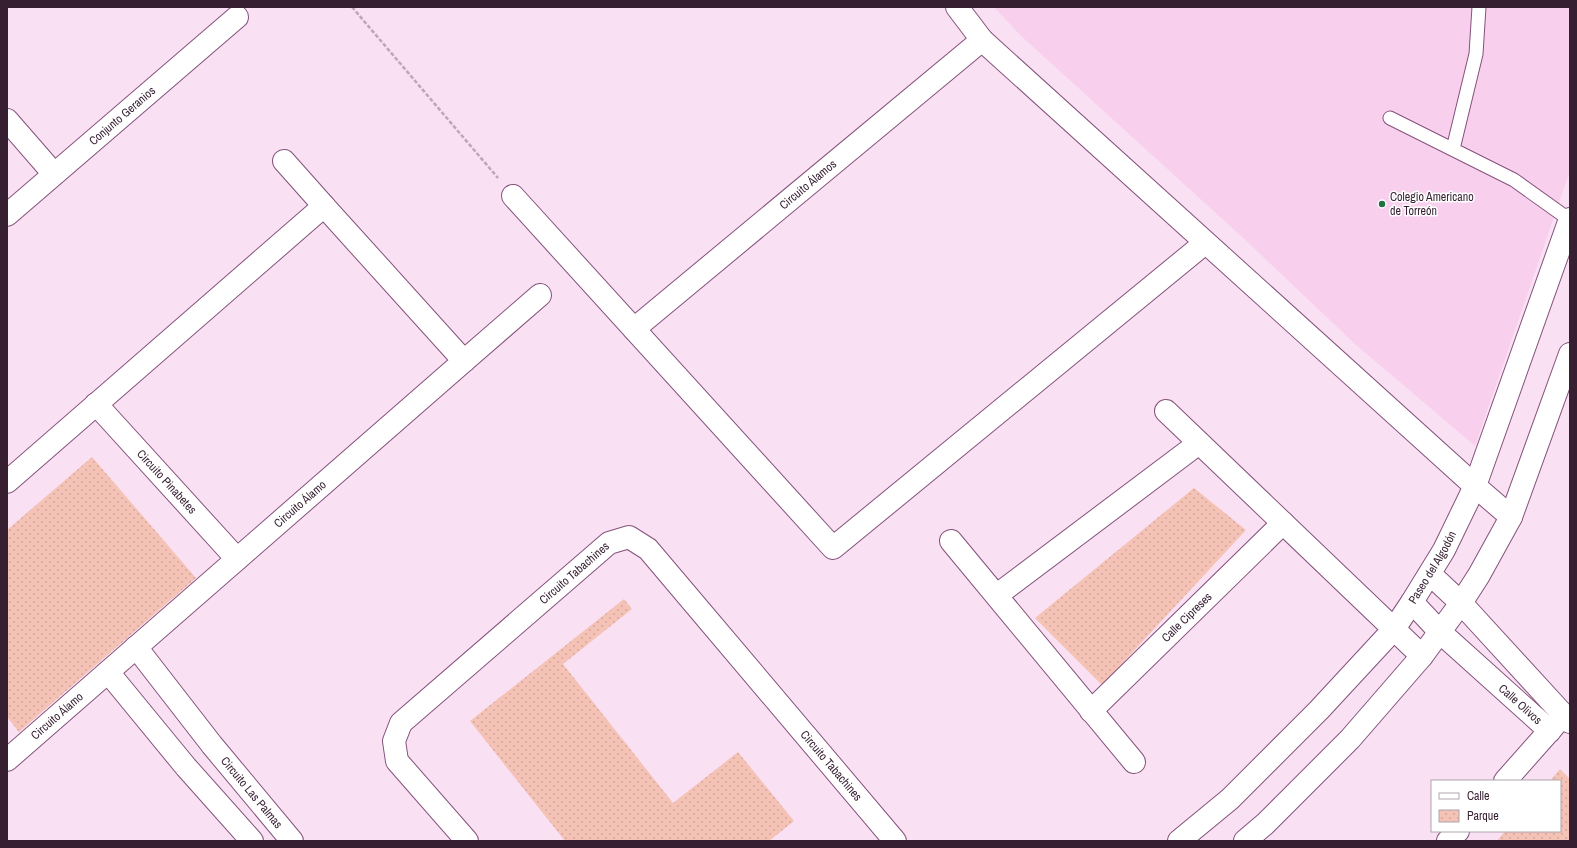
<svg xmlns="http://www.w3.org/2000/svg" width="1577" height="848" font-family="'Archivo Narrow',sans-serif">
<style>
.built{fill:#f8d0ee}
.park{fill:url(#park-dots)}
.lines{fill:none;stroke-linecap:round;stroke-linejoin:round}
.lane-casing{stroke:#85517b;stroke-width:15}
.street-casing{stroke:#85517b;stroke-width:24}
.secondary-casing{stroke:#85517b;stroke-width:24}
.path{stroke:#bea6b8;stroke-width:2.5;stroke-dasharray:4 2;stroke-linecap:butt}
.lane{stroke:#fff;stroke-width:13}
.street{stroke:#fff;stroke-width:22}
.secondary{stroke:#fff;stroke-width:22}
.poi-dot{fill:#217345;stroke:#fff;stroke-width:1.5}
.labels{text-anchor:middle;dominant-baseline:central;stroke-width:3;stroke-linejoin:round;paint-order:stroke}
.street-label{font-size:12px;fill:#351f31;stroke:#fff}
.poi-label{font-size:12px;fill:#351f31;stroke:#fff;text-anchor:start}
</style>
<defs>
<pattern id="park-dots" width="8" height="8" patternUnits="userSpaceOnUse"><rect width="8" height="8" fill="#f5c2b6"/><path d="M2 2h.1M6 6h.1" fill="none" stroke="#d3a69d" stroke-width="1.8" stroke-linecap="round"/></pattern>
</defs>
<rect width="100%" height="100%" fill="#f9e1f3"/>
<path class="built" d="M994,7H1570V171L1475,446L1356,345L1241,236L1020,35Z"/>
<path class="park" d="M92,457L196,578L19,732L7,717V530Z
M1194,488L1246,530L1102,685L1035,618Z
M624,599L632,609L563,664L673,803L738,752L794,821L769,841H565L470,721Z
M1560,769L1570,779V841H1497L1505,831H1560V781H1550Z"/>
<g class="lines">
<g class="lane-casing">
<path id="lane" d="M1390,118L1514,180L1570,220
M1453,149L1476,54L1479,7"/>
</g>
<g class="street-casing">
<g id="street">
<path d="M957,7L982,40L1475,486L1511,517"/>
<path d="M7,120L54,174"/>
<path d="M284,161L324,206"/>
<path d="M513,196L833,548L1205,243"/>
<path id="s1" d="M7,215L237,17"/>
<path id="s2" d="M634,329L982,40"/>
<path d="M464,361L540,295"/>
<path id="s3" d="M96,404L237,559"/>
<path d="M1166,411L1422,656"/>
<path d="M7,482L324,206L464,361L7,760"/>
<path d="M951,541L1134,762"/>
<path d="M1430,574L1461,603L1570,722"/>
<path d="M997,595L1199,443"/>
<path id="s4" d="M1412,602L1440,632L1550,731"/>
<path id="s5" d="M136,647L212,745L292,841"/>
<path d="M108,672L186,767L252,841"/>
<path id="s6" d="M1091,711L1283,523"/>
<path d="M1505,781L1560,719"/>
<path id="s7" d="M467,841L397,761L394,741L401,723L609,543L629,537L648,549L895,841"/>
<path d="M1448,841L1458,831"/>
</g>
</g>
<g class="secondary-casing">
<g id="secondary">
<path id="s8" d="M1179,841L1230,799L1319,710L1394,629L1412,602L1444,550L1475,486L1570,219"/>
<path d="M1245,841L1265,824L1350,739L1422,656L1461,603L1479,575L1511,517L1570,354"/>
</g>
</g>
<path class="path" d="M352,7L498,178"/>
<use href="#lane" class="lane"/>
<use href="#street" class="street"/>
<use href="#secondary" class="secondary"/>
</g>
<circle class="poi-dot" cx="1382" cy="204" r="4"/>
<g class="labels">
<g class="street-label">
<text stroke="none"><textPath href="#s1" startOffset="152">Conjunto Geranios</textPath></text>
<text stroke="none"><textPath href="#s2" startOffset="226">Circuito Álamos</textPath></text>
<text stroke="none"><textPath href="#s3" startOffset="105">Circuito Pinabetes</textPath></text>
<text transform="translate(300 504) rotate(-41)">Circuito Álamo</text>
<text stroke="none"><textPath href="#s8" startOffset="375">Paseo del Algodón</textPath></text>
<text stroke="none"><textPath href="#s7" startOffset="375">Circuito Tabachines</textPath></text>
<text stroke="none"><textPath href="#s6" startOffset="134">Calle Cipreses</textPath></text>
<text stroke="none"><textPath href="#s4" startOffset="149">Calle Olivos</textPath></text>
<text transform="translate(57 716) rotate(-41)">Circuito Álamo</text>
<text stroke="none"><textPath href="#s7" startOffset="748">Circuito Tabachines</textPath></text>
<text stroke="none"><textPath href="#s5" startOffset="186">Circuito Las Palmas</textPath></text>
</g>
<g class="poi-label">
<text x="1390" y="197">Colegio Americano<tspan x="1390" dy="14">de Torreón</tspan></text>
</g>
</g>
<rect width="1577" height="848" fill="none" stroke="#351f31" stroke-width="16"/>
<rect x="1431" y="780" width="130" height="52" fill="#ffffff" stroke="#aea5ad"/>
<rect x="1439" y="793" width="20" height="6" fill="#ffffff" stroke="#aea5ad"/>
<text x="1467" y="800" font-size="12" fill="#351f31">Calle</text>
<rect x="1439" y="810" width="20" height="12" fill="url(#park-dots)" stroke="#aea5ad"/>
<text x="1467" y="820" font-size="12" fill="#351f31">Parque</text>
</svg>
